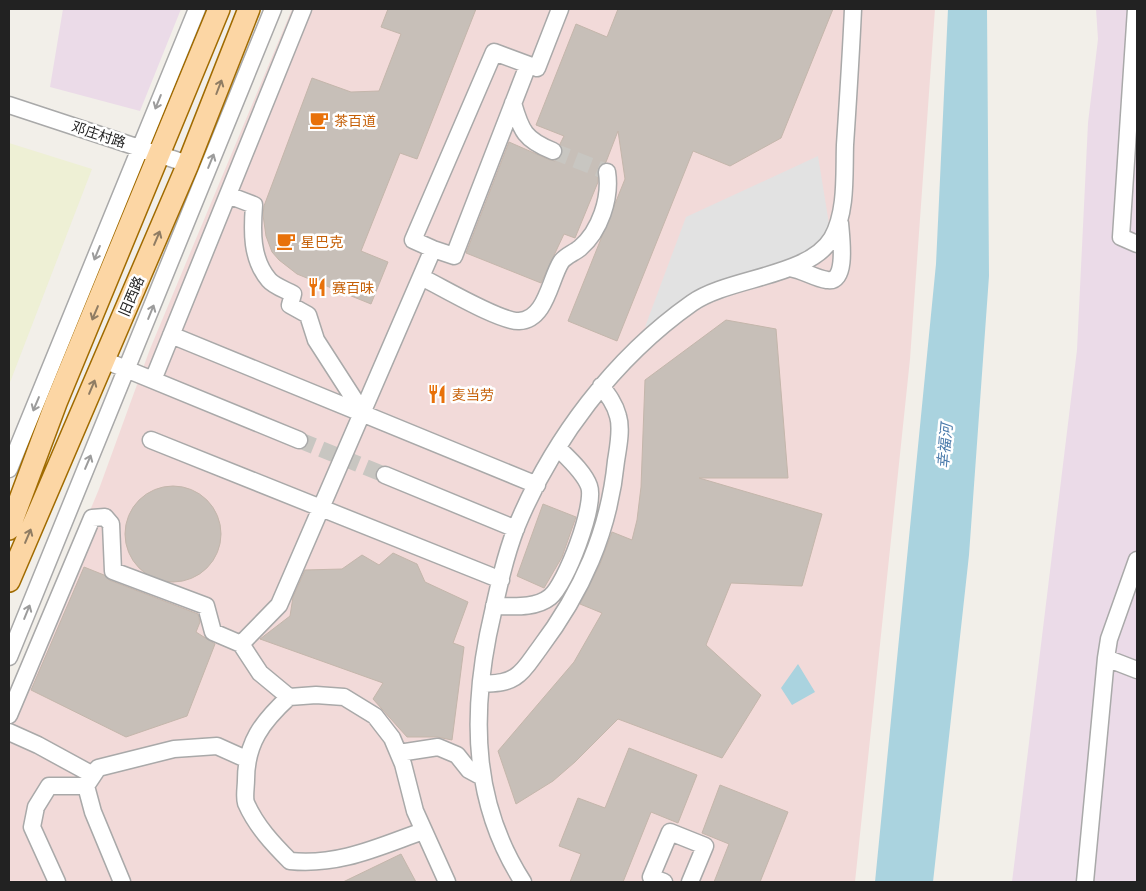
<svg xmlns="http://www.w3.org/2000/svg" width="1146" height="891" font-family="'Open Sans','Noto Sans SC',sans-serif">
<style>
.commercial{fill:#f2dad9}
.industrial{fill:#ebdbe8}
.farmland{fill:#eef0d5}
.parking{fill:#e2e2e2}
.water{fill:#aad3df}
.building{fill:#c7bfb8;stroke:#c4b6ab}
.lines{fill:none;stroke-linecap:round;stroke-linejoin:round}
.minor-tunnel{stroke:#c8c6c1;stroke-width:16;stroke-dasharray:16 8;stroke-linecap:butt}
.minor-casing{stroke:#a9a9a9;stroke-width:19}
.major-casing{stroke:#a06b00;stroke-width:24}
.minor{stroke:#fff;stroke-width:16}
.major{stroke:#fcd6a4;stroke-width:21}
.oneway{stroke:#8f7c63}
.oneway2{stroke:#9c9c9c}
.labels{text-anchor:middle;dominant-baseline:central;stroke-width:5;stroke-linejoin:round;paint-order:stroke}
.food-label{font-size:14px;fill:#c56008;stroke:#fff;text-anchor:start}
.street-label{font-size:14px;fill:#222;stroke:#fff}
.water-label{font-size:15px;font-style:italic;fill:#4a7aab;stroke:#fff}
</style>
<rect width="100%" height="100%" fill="#f2efe9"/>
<path class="commercial" d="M292,9H935L910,359L855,882H9V705L99,489L150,349Z"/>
<path class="industrial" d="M63,9H181L140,111L50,87Z
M1096,9H1137V882H1012L1077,350L1088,123L1098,39Z"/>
<path class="farmland" d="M9,143L92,169L9,385Z"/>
<path class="parking" d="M818,156L830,230L792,273L645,327L686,217Z"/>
<path class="water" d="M948,9H987L989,276L969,555L933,882H875L936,264Z
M798,664L815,692L792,705L781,688Z"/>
<path class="building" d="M388,9H476L417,159L400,153L361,251L388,262L371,304L297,274L279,260L272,252L266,236L263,215L264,206L312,78L351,92L379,91L401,34L381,27Z
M618,9H833L781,138L730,166L693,151L617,341L568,321L625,179L618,131L606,162L598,168V182L575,238L564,234L541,283L466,253L509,142L550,160L555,161L562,155L563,149L560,144L564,136L536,125L576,24L607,37Z
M726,320L776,329L788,478H699L822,514L802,586L731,583L706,645L761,695L722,758L618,719L575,762L553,781L516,804L498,751L574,662L602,613L580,604L600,564L612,532L632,540L637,520L641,487L645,380Z
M125 534a48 48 0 1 1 96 0a48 48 0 1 1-96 0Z
M543,504L576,517L562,557L544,588L517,576Z
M393,553L417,564L425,582L468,602L453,643L464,647L452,740L437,737H407L373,699L383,683L260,639L290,616L293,597L305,570L342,569L362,555L379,565Z
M84,567L104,575L109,580L198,614L200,622L196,632L215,644L187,716L126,737L31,690Z
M629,748L697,775L678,823L651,812L623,882H570L581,854L559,846L578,798L605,808Z
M720,785L788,812L760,882H714L729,844L702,833Z
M401,854L416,882H343Z"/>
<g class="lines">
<path class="minor-tunnel" d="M553,151L607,172
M299,440L385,475"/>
<g class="minor-casing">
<path id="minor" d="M1136,9L1121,237L1137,244
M513,103C521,131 525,140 553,151
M9,105L188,164
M228,195L254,205C252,231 251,259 269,280C274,286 286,290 293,294L290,305L308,315L316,340L363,413
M433,249L454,256L528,65
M790,268C803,270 814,278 827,280C848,284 841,237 840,223
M421,277C442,287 500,322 519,321C546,320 550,279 561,262C565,256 574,253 580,248C600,231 611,198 607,172
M171,335L537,485
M104,360L299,440
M153,380L303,9
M151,440L501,580
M9,469L197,9
M385,475L516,529
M494,606C512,606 535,609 550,597C566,584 596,505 589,486C584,472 568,458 558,448
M9,657L273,9
M1106,658L1137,670
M482,684C493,683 504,684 515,677C525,671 532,658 539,649C582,592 609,532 616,461C618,448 622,429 618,416C615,404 608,395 601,386
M289,697C262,722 246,743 246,780C246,787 244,797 246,803C256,826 273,844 290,861C339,866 378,847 423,831
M9,715L92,518L105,517L111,524L113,571L206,606L213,632L241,644
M9,732L38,745L93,775
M399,753L438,747L457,755L469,770L482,777
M57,882L32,827L36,807L49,786H86
M122,882L93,812L86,786L98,768L174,749L217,746L246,759
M447,882L415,811L403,764L392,738L375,716L344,697L316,695L289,697L260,673L241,644L279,605L433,249L413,240L494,52L537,68L560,9
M523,882C474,806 471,722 488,635C496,599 503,562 516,528C552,440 614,358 692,303C729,277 809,277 832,238C847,212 844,174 845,145C848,100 851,54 853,9
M664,882L651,877L670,832L705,846L690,882
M1085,882L1106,658L1109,639L1137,560"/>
</g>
<g class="major-casing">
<path id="major" d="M9,529L56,403L219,9
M9,581L188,164L249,9"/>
</g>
<use href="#minor" class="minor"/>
<use href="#major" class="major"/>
</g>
<defs><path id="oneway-shaft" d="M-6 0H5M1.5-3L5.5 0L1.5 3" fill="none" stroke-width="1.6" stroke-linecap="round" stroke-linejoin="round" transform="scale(1.25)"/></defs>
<g class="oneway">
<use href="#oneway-shaft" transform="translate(219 87) rotate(-69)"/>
<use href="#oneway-shaft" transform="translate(157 238) rotate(-67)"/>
<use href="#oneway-shaft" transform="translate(95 313) rotate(113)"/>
<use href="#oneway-shaft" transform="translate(92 387) rotate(-67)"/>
<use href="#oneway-shaft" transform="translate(28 536) rotate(-67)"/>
</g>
<g class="oneway2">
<use href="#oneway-shaft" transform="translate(158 102) rotate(112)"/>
<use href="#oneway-shaft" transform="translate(211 161) rotate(-68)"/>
<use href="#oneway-shaft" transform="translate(97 253) rotate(112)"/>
<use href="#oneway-shaft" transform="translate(151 312) rotate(-68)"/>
<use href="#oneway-shaft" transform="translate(36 404) rotate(113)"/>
<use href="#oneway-shaft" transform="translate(88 462) rotate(-67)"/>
<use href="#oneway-shaft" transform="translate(27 612) rotate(-68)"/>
</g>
<defs>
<g id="cafe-bare" transform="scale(1.5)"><path d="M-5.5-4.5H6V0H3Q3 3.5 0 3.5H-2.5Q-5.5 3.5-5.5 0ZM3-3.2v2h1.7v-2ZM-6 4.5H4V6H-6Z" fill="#e8710a" stroke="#fff" stroke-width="2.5" paint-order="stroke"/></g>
<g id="restaurant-bare" transform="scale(1.5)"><path d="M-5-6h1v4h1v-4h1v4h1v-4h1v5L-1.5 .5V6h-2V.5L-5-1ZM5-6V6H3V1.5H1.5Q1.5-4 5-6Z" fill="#e8710a" stroke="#fff" stroke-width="2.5" paint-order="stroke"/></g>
</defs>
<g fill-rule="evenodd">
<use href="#cafe-bare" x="319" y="120"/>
<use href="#cafe-bare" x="286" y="241"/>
<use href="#restaurant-bare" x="317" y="287"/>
<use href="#restaurant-bare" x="437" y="394"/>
</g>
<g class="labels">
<g class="food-label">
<text x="334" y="120">茶百道</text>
<text x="301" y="241">星巴克</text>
<text x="332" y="287">赛百味</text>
<text x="452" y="394">麦当劳</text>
</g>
<g class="street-label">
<text transform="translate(99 134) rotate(18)">邓庄村路</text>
<text transform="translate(131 296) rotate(-67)">旧西路</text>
</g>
<g class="water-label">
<text transform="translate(944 446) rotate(-85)">幸福河</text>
</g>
</g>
<rect width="1146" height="891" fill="none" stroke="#222222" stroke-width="20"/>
</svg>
